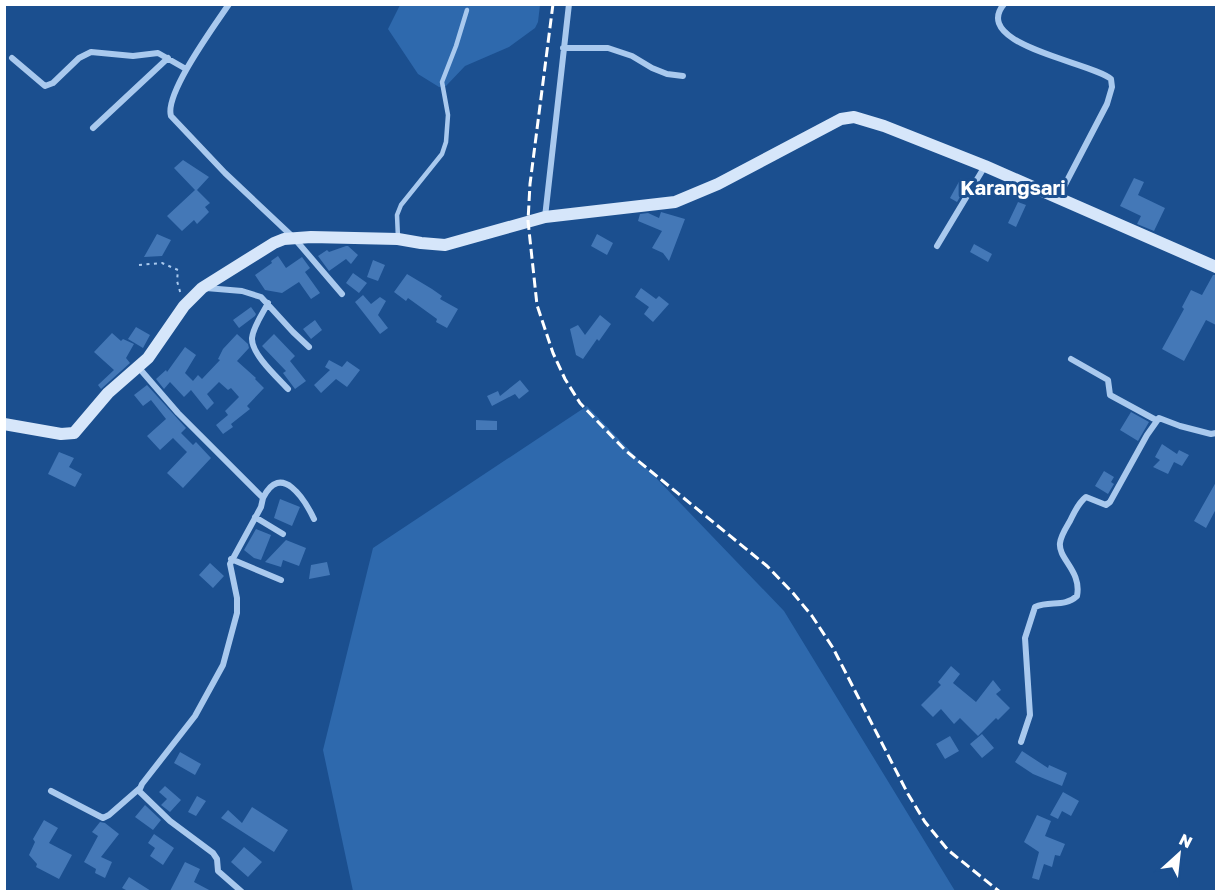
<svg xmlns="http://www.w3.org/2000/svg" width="1221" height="896" font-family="'Golos Text',sans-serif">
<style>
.green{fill:#2e69ad}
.building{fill:#4478b7}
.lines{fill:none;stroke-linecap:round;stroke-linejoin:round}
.path{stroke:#a9c9ee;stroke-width:2;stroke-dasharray:3 4.5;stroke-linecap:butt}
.lane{stroke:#a9c9ee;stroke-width:4.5}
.street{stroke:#a9c9ee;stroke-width:6}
.secondary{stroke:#d6e6fa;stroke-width:12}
.rail{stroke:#fff;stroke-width:3;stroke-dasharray:10 4.5;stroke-linecap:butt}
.labels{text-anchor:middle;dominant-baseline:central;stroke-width:6;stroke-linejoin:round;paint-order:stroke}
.quarter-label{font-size:20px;font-weight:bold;fill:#fff;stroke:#1b4f8f}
</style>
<rect width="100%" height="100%" fill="#1b4f8f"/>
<path class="green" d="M400,5H540L538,22L535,28L509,47L465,66L446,86L439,87L418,74L388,29Z
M587,406L784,611L955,891H353L323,750L373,548Z"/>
<path class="building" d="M183,160L209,177L197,190L210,203L205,207L209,212L197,224L194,220L182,231L167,216L195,190L174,168Z
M961,178L969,182L957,202L950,198Z
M1134,178L1144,182L1138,195L1165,208L1154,231L1137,224L1141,216L1120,206Z
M1018,202L1026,205L1016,227L1008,223Z
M661,212L685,219L669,261L663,253L652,248L662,231L638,221L640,214L648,213L659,218Z
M157,234L171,240L162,256L144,257Z
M597,234L613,243L607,255L591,246Z
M974,244L992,254L988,262L970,252Z
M346,246H348L358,255L351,264L346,259L329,271L318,256L327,250L329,252Z
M278,256L286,268L302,257L310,268L305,272L320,293L311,299L299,282L282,293L265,290L255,275L272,263L271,261Z
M373,260L385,265L378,281L367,277Z
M353,273L367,283L359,293L346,283Z
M407,274L432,289L442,296L440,299L458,309L447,328L436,322L437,319L408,298L406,301L394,292Z
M1213,275H1216V325L1206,320L1184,361L1162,349L1184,309L1182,307L1191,290L1202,295Z
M641,288L656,299L659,296L669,304L653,322L644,314L649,307L635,297Z
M363,295L371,304L380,297L386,301L378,315L388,328L380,334L355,302Z
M251,307L256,314L255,316L239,328L233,320Z
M600,315L611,324L599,341L597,339L583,359L576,355L570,329L578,325L585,335Z
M315,320L322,330L311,339L303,329Z
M136,327L150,335L143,348L128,339Z
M112,333L121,341L123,339L134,344L126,358L130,363L101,389L98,385L114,370L94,352Z
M237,334L248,344L249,348L237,361L256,378L255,379L264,388L247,406L250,409L231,424L233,427L223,434L216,425L228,415L225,411L239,397L231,388L228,390L219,382L207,394L214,403L207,410L191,390L184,397L170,382L164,389L156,379L166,370L167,372L185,347L196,355L185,373L193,381L198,375L202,379L220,360L218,359L223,349Z
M274,334L295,356L290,361L306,381L295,389L283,373L286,371L262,346Z
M329,360L342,367L347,361L360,370L347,387L336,379L321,393L314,385L330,370L325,367Z
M520,380L529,391L519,399L515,394L492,406L487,396L498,391L500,396Z
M147,385L186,428L181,433L193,445L196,442L211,458L183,488L167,473L187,452L173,438L160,450L147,436L166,419L151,400L143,406L134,395Z
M1131,412L1149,422L1138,441L1120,430Z
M476,420L497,421V430H476Z
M1162,444L1177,454L1179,450L1189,455L1182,466L1174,462L1168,474L1153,467L1160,460L1155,457Z
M59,452L74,458L69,467L82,474L75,487L48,474Z
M1104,471L1114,477L1111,482L1114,484L1108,494L1095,486Z
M1216,482V509L1206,528L1194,521Z
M280,499L300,507L292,526L274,518Z
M256,529L271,535L261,560L254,558L244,550Z
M286,540L306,548L299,566L283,560L281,567L265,562Z
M327,562L330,575L309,579L311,565Z
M210,563L224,576L213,588L199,575Z
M951,666L960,674L953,683L976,702L993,680L1001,690L996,694L1010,708L998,720L996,718L978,736L960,718L954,724L941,709L933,717L921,705L941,685L938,682Z
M982,734L994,748L982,758L970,744Z
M950,736L959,751L945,759L936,744Z
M1022,751L1048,768L1049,765L1067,773L1062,786L1033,774L1015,762Z
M180,752L201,764L195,775L174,763Z
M165,786L181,800L170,812L161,805L167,799L159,792Z
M1063,792L1079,801L1071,816L1062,811L1058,819L1050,815Z
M197,796L206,801L196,816L188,812Z
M145,805L161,820L153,830L135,817Z
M252,807L288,830L274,852L221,818L228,810L242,823Z
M1037,815L1051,821L1045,836L1065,844L1060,856L1055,855L1052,867L1044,864L1039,880L1032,878L1039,852L1024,842Z
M44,820L58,828L49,843L72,855L59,879L36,867L37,864L29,855L35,842L33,839Z
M100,822L105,823L119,834L101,857L112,862L105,878L95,873L96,869L84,862L98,836L92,832Z
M154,834L174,848L163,865L150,856L155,848L148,843Z
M244,847L262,862L248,877L231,862Z
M185,862L200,869L194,882L211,891H170Z
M129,877L151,891H128L122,888Z"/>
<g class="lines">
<path class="path" d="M139,265L162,263L178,270L177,281L181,295"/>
<path class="lane" d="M398,238L397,215L401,205L442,154L446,142L448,115L442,82L456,46L467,10"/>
<path class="street" d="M229,4C215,25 164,94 171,116L225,173L294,238L342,294
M1004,4C970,45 1091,62 1111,79L1112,87L1107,104L1058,198
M563,48H608L632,56L652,68L667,74L683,76
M12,58L45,86L53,83L79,58L91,52L133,56L158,53L186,69
M93,128L168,58
M545,217L569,4
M937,246L985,166
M206,288L242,291L261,297L293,332L309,347
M268,303C263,313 253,327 252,338C251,354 278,378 288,389
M1071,359L1108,380L1110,395L1156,420
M139,368L178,413L263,498L261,507L230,564L237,598V613L223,665L195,716L142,784L139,791L170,821L213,853L217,859L218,871L242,892
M263,498C281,461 305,500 314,519
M255,517L283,534
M231,559L281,580
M1021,742L1030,715L1025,638L1035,607C1050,600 1064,608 1077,596C1082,571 1058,559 1060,543C1061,535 1066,528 1070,521C1074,513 1078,503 1086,497L1106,505L1110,502L1147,435L1159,418L1180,426L1211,434L1216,433
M51,791L103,818L109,815L140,788"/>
<path class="secondary" d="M4,424L61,434L74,433L108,393L148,358L184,306L202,288L274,243L284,239L311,237L398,239L421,243L445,245L545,217L675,202L718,184L841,119L854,117L884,126L985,166L1216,267"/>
<path class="rail" d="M553,4L530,184L528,221L537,305L553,353L565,379L580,403L626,451L767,566L793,593L812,616L833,648L908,794L925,822L948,850L1000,892"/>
</g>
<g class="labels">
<g class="quarter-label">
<text x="1013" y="187">Karangsari</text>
</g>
</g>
<rect width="1221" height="896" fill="none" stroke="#ffffff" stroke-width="12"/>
<g transform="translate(1179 854) rotate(27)" stroke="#1b4f8f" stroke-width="4.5" paint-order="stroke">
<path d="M0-4.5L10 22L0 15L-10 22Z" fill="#ffffff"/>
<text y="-9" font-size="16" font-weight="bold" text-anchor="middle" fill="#ffffff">N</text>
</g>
</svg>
